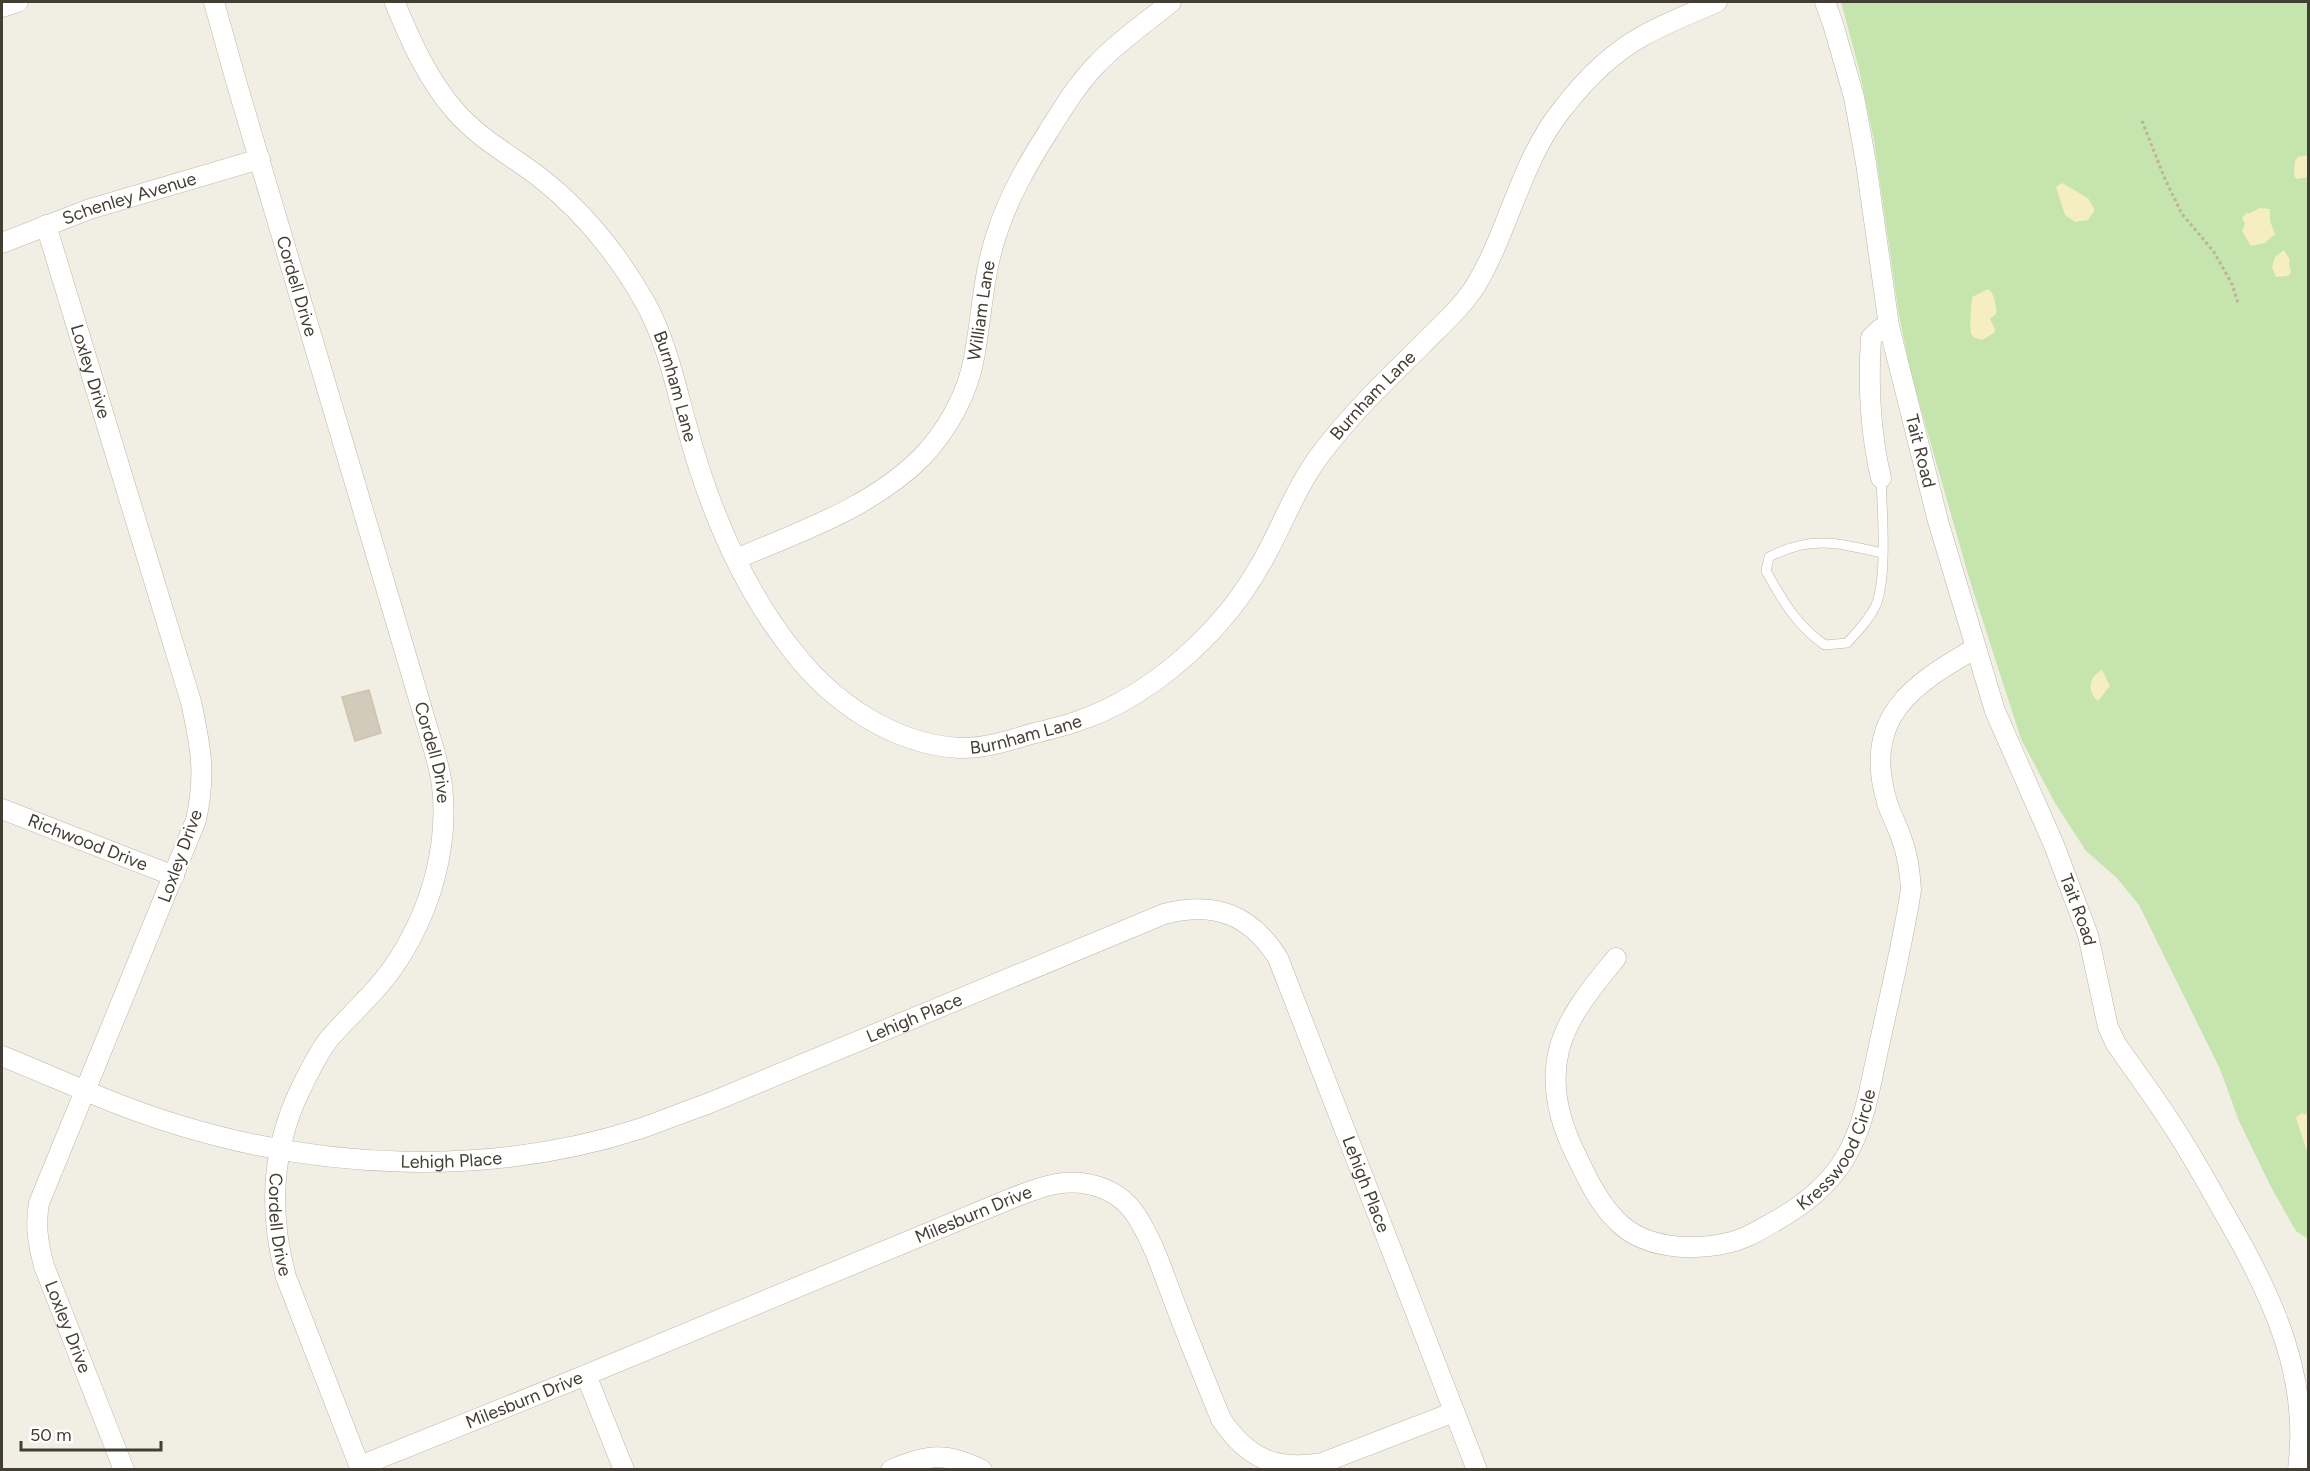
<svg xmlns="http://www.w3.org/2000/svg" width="2310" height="1471" font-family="Figtree,sans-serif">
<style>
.green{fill:#c6e4ae}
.sand{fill:#f4eec0}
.building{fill:#d2caba;stroke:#ccc3ad;stroke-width:1.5}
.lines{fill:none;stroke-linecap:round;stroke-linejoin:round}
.service-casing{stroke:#bcb6a7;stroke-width:10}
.minor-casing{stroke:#bcb6a7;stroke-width:21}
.path{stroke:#bdb399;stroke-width:3;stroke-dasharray:3 3;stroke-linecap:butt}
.service{stroke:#fff;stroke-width:9}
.minor{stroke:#fff;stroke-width:20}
.labels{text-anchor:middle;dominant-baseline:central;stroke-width:4.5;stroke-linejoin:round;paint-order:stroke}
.street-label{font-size:18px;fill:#423e34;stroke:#fff}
</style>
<rect width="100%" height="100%" fill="#f1eee4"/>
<path class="green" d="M1841,2H2308V1239L2296,1231L2271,1187L2239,1121L2220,1069L2139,905L2117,878L2086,851L2055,803L2021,739L1970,581L1911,374L1899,315L1874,141L1859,69Z"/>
<path class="sand" d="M2308,155V177L2297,179L2294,176L2295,161L2298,157Z
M2062,183L2088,198L2095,210L2088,220L2075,222L2065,215L2056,187Z
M2260,208L2270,209V221L2275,234L2265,243L2251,246L2242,231L2245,224L2242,218L2246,213H2250Z
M2284,250L2290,260L2289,264L2291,272L2288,276L2276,277L2272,267L2275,257Z
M1988,289C1994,292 1997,307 1996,314L1990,319L1995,329L1994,333L1982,340L1975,338L1971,334L1970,322L1972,297Z
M2102,670L2110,686L2098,701C2087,692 2088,677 2102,670Z
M2302,1113L2308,1115V1155L2296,1118L2297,1116Z"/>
<path class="building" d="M369,690L381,733L355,741L342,697Z"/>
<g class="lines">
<g class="service-casing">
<path id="service" d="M1881,478C1882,509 1888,580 1875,607C1868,621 1858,631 1847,643L1825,645C1797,626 1782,600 1766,571L1769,557C1812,535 1837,543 1882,553"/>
</g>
<g class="minor-casing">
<g id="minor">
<path id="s1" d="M214,2L236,81L434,750C437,762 441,774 442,786C449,846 431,909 398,960C380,989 352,1012 329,1039C318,1053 310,1070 302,1086C271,1148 268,1211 286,1277L361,1470"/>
<path id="s2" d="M1825,2L1833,24L1854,97L1866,163L1889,326L1938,521L1995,711L2054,845L2088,935L2108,1027L2116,1044C2135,1071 2155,1098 2173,1126C2194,1158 2212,1192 2231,1225C2274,1300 2310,1379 2298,1470"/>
<path id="s3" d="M395,3C411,42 428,80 456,112C480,139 510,155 538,176C582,210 619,256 646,304C666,341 675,383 686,423C707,503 740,584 792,650C831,701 892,744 959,748C983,749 1008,741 1031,734C1047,730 1065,726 1081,720C1133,702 1181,665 1217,625C1238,602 1256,574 1270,547C1286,516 1299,483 1320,455C1349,416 1385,381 1420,347C1439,327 1461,309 1476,285C1510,228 1521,159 1564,107C1585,80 1611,54 1641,37C1665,23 1692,13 1717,2"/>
<path d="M2,7L18,2"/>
<path id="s4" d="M46,225L191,702C201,748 206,774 196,820L39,1203C35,1226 38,1243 44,1266L124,1470"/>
<path id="s5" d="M2,243L90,209L260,159"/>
<path d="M1881,478C1870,432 1868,385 1871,338L1880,329L1889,326"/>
<path id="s6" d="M736,559C801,531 871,508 922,457C947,431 968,393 974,358C982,316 983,273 997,233C1009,196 1027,165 1048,132C1063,108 1078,83 1098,63C1120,40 1147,22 1171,2"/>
<path id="s7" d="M2,809L174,876"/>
<path id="s8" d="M1616,958C1594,985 1568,1015 1559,1050C1550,1086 1560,1123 1576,1155C1587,1178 1598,1202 1616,1220C1643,1249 1691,1251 1727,1243C1743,1240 1758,1231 1772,1223C1801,1207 1828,1187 1845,1158C1866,1123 1871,1080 1880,1041C1891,991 1903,941 1911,890C1910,873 1908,856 1902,840C1898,827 1891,815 1887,802C1862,718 1911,685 1976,648"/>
<path id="s9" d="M2,1056C59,1079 116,1106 175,1124C323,1170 490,1177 639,1129C662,1121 684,1112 707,1104L1164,914C1215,901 1250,914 1278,958L1477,1470"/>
<path d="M586,1375L624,1470"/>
<path id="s10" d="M360,1466L586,1375L1010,1199C1040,1187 1069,1175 1102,1188C1118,1194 1131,1206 1139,1220C1156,1248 1165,1279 1177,1309C1191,1346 1206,1382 1221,1419C1247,1458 1275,1471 1322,1463L1454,1412"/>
<path d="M891,1470C927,1454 947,1452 982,1470"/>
</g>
</g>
<path class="path" d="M2142,121L2165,179L2182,214L2214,252L2232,284L2238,303"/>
<use href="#service" class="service"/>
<use href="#minor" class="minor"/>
</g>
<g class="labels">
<g class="street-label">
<text stroke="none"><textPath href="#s5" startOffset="135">Schenley Avenue</textPath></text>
<text stroke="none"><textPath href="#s1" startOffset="296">Cordell Drive</textPath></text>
<text stroke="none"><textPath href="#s6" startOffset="375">William Lane</textPath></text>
<text stroke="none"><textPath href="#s4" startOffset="153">Loxley Drive</textPath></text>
<text stroke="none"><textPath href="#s3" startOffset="486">Burnham Lane</textPath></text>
<text stroke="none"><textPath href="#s3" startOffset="1548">Burnham Lane</textPath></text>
<text stroke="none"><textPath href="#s2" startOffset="460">Tait Road</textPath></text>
<text stroke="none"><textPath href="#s3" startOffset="1044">Burnham Lane</textPath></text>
<text stroke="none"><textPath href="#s1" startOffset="782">Cordell Drive</textPath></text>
<text stroke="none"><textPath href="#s7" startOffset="92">Richwood Drive</textPath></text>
<text transform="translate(180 856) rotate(-70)">Loxley Drive</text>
<text stroke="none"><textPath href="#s2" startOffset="946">Tait Road</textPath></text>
<text stroke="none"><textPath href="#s9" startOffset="954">Lehigh Place</textPath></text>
<text stroke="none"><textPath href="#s8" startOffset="564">Kresswood Circle</textPath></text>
<text stroke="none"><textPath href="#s9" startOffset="466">Lehigh Place</textPath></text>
<text stroke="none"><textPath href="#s9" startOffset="1600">Lehigh Place</textPath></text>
<text stroke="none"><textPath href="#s10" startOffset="663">Milesburn Drive</textPath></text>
<text stroke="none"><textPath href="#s1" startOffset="1302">Cordell Drive</textPath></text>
<text stroke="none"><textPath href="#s4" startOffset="1161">Loxley Drive</textPath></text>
<text stroke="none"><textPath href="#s10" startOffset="177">Milesburn Drive</textPath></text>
</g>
</g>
<rect width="2310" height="1471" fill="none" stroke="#423e34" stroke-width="6"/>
<path d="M21 1441v9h140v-9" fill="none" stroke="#423e34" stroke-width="3"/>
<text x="30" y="1441" font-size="18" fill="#423e34" stroke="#ffffff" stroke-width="4.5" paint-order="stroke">50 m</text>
</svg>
